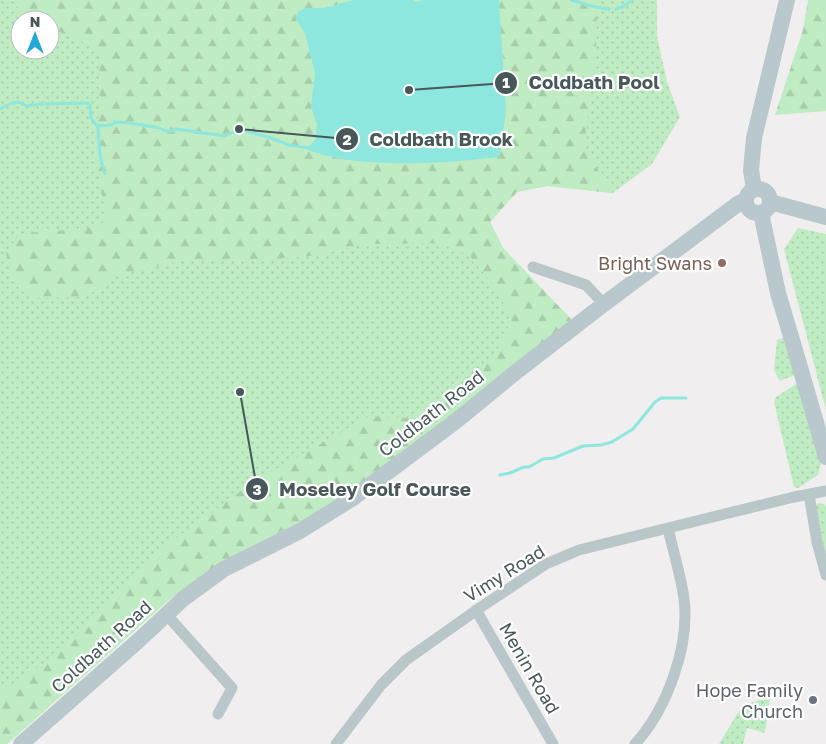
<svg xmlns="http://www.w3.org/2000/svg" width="826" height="744" font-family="'Golos Text',sans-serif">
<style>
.grass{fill:url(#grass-dots);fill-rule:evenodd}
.forest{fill:url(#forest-firs)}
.water{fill:#8ee7de}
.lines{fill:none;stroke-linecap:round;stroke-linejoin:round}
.stream{stroke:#8ee7de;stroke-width:3}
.street{stroke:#bac7ca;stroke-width:11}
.secondary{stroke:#b8c8cc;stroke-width:16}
.education-dot{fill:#8d6e63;stroke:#fff;stroke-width:2}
.worship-dot{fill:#6b7280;stroke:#fff;stroke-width:2}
.labels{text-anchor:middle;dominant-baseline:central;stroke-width:4.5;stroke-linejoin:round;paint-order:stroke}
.education-label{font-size:18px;fill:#785e54;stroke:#fff;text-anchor:end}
.street-label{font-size:18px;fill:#47575a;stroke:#fff}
.worship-label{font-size:18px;fill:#5b616d;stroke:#fff;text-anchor:end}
.leader{fill:none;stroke:#47575a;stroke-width:2}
.callout-dot{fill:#47575a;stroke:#fff;stroke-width:2}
.mark-label{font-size:15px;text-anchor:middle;font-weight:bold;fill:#fff}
.callout-label{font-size:19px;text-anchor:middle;font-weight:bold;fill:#47575a;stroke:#fff;stroke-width:4.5;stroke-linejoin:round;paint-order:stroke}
</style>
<defs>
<pattern id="grass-dots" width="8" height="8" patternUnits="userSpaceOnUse" patternTransform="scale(1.25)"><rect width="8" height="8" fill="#bfecc2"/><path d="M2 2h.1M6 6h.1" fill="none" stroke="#a6cca9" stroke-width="1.8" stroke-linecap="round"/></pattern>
<pattern id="forest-firs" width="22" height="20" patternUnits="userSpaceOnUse" patternTransform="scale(1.25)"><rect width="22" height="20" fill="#bfecc2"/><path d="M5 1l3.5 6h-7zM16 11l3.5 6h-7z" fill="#a6cca9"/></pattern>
</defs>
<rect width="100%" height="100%" fill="#f1eeef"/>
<path class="grass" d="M0,0H657V36L667,82L680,117L652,164L613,193L547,186L516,192L490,222L503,248L571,319L170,599L7,744H0ZM20,20H50V50H20Z
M798,228L826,234V410L784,249Z
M787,336L797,374L780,381L774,370L777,340Z
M799,382L817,443L821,464L818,475L798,488L794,487L774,402L776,397Z
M818,503L824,504L826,507V560L814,509Z
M770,699L765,733L747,728L743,744H719L742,706L760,700Z"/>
<path class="forest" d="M20,0H354L324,8H305L298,12L296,20L305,33L315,73L311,106L317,125L315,140L311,144L506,113L499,0H597L596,52L584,148L613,193L547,186L517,192L490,222L503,248L571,319L565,325L446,419L381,469L319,512L229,558L170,599L7,744H0V692L62,651L146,560L252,483L370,416L409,418L455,395L496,353L512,319L495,287L470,256L440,243L364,244L319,255L254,261L188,259L123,274L84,297L37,298L12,277L6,252L18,236L45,230L82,231L107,221L96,161L100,85L99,50L50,27V20H34L16,12Z
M808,0H826V111L775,115L803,30Z"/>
<path class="water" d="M354,0H413L417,2L422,0H499L506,113L499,157C449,163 398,166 348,160C335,159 322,154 310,151L308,148L315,140L317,125L311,106L315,73L305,33L296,19L298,12L305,8H324Z"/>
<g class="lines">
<path class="stream" d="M571,0L595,7L609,9
M616,9L624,6L632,0
M0,109L10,104L18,102L27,106L40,104L88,103L90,105L91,118L96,125L99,126L112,125L115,122L130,123L160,128L165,131H172L176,129L225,136L239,129L271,138L289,145L308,148L310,147
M99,126L98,129C99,141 99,162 105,173
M500,475L510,473L524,467H529L543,459L554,458L583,446L601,445L612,442L633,429L655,402L661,398H686"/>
<path class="street" d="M533,267L586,285L604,304
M809,494L817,542L826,575
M476,610L553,744
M166,614L232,688L218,714
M336,744L381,685L406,660L481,607L546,564L579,550L668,528L794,497L826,491
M635,744C667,709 690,646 684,599C681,576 673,551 668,528"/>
<path class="secondary" d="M746 201a12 12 0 1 1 24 0a12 12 0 1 1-24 0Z
M754,189L751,170L754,138L787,0
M770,202L826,217
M761,213L778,293L795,350L826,457
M21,744L138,641L183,599L224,569L300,531L353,498L456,421L516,372L604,304L739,203L746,200"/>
</g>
<circle class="education-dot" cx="722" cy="263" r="5"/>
<circle class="worship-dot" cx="813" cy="700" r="5"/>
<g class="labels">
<g class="education-label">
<text x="712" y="263">Bright Swans</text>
</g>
<g class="street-label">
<text transform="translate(431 413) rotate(-38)">Coldbath Road</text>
<text transform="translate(504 573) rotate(-32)">Vimy Road</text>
<text transform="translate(101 646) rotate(-42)">Coldbath Road</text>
<text transform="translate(530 668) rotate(60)">Menin Road</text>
</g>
<g class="worship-label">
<text x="803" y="690">Hope Family<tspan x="803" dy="21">Church</tspan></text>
</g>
</g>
<path class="leader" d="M409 90L506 83M239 129L347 139M240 392L257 489"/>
<g class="callout-dot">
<circle cx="409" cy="90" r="5"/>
<circle cx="239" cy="129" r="5"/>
<circle cx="240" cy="392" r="5"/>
<circle cx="506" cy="83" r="12"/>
<circle cx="347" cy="139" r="12"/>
<circle cx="257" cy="489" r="12"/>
</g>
<g class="mark-label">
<text x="506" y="88">1</text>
<text x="347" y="145">2</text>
<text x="257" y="495">3</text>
</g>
<g class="callout-label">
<text x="594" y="89">Coldbath Pool</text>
<text x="441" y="146">Coldbath Brook</text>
<text x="375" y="496">Moseley Golf Course</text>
</g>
<g transform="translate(35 35)"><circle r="24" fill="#ffffff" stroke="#b5bcbd"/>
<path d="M0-4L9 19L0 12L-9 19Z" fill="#23a8d6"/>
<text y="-8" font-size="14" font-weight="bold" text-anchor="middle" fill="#47575a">N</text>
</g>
</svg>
